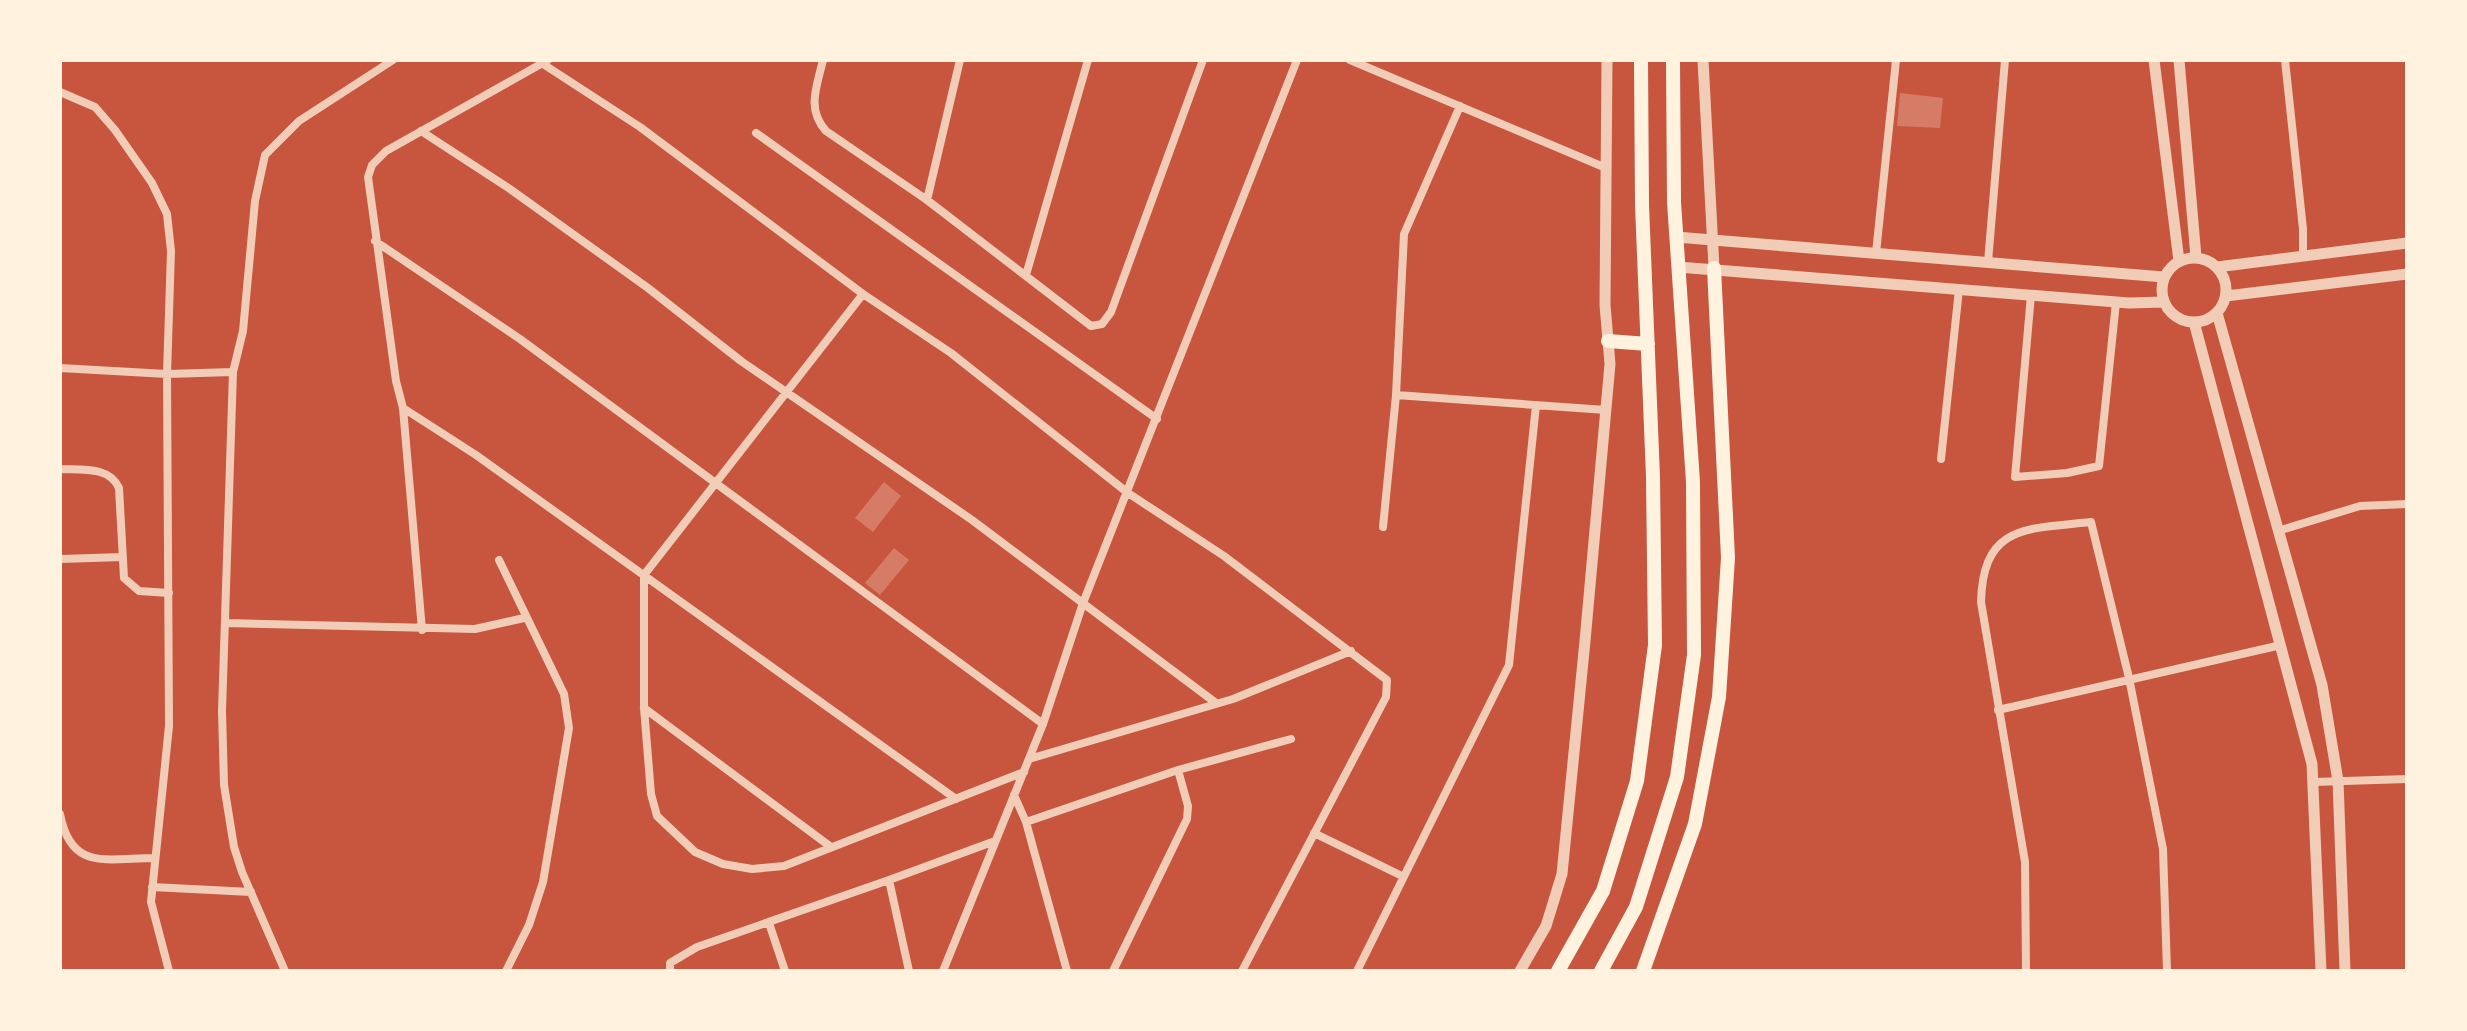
<svg xmlns="http://www.w3.org/2000/svg" width="2467" height="1031" font-family="'Exo 2',sans-serif">
<style>
.building{fill:#d67c66}
.lines{fill:none;stroke-linecap:round;stroke-linejoin:round}
.minor{stroke:#f1ccb7;stroke-width:8}
.tertiary{stroke:#f1ccb7;stroke-width:11}
.primary{stroke:#fff3e0;stroke-width:14}
.trunk{stroke:#fff3e0;stroke-width:14}
</style>
<rect width="100%" height="100%" fill="#c8553d"/>
<path class="building" d="M1900,93L1943,98L1940,128L1897,126Z
M884,482L901,496L873,532L855,518Z
M894,548L909,560L880,595L865,583Z"/>
<g class="lines">
<path class="minor" d="M823,60C817,86 806,109 826,131L927,200L1091,326L1102,324L1111,312L1203,60
M1350,60L1606,168
M2285,60L2303,229V256
M543,64L640,127L863,294L951,353L1128,493L1224,556L1387,680L1386,697L1242,971
M60,92L95,107L115,130L152,183L167,214L171,251L167,374L169,726L151,902L169,971
M421,131L510,189L648,288L741,361L972,520L1216,703
M756,133L1157,419
M927,200L960,60
M375,241L520,339L1043,724
M1876,253L1896,60
M1988,262L2005,60
M1026,275L1088,60
M863,294L644,575V708L651,794L657,816L695,852L723,864L752,869L784,866L1024,772
M2031,295L2015,477L2067,473L2099,466L2116,302
M60,368L167,374L233,372
M1396,395L1606,410
M403,408L476,455L956,799
M1941,459L1959,289
M60,469C82,470 109,466 119,488L124,578L139,591L169,593
M1383,527L1396,395L1404,234L1460,106
M2281,530L2360,506L2407,504
M60,559L123,557
M499,560L564,694L569,728L543,882L529,925L506,971
M225,623L475,629L524,618
M422,630L403,408L396,381L368,177L372,165L386,151L548,60
M644,708L831,847
M1998,710L2281,645
M1029,759L1233,699L1351,651
M2314,782L2407,779
M1014,795L1026,822L1067,971
M60,814C71,872 107,858 155,858
M1026,822L1178,770L1291,739
M1314,833L1402,876
M889,880L995,841
M152,887L251,892
M769,923L785,971
M285,971L242,872L234,847L224,785L222,711L233,372L243,331L255,201L265,155L299,121L393,60
M670,971V963L697,947L889,880L909,971
M943,971L1043,724L1083,603L1297,60
M1113,971L1187,819L1188,806L1178,770
M1357,971L1509,665L1536,405
M2026,971L2025,862L1981,602C1983,524 2027,529 2091,522L2129,678L2163,849L2167,971"/>
<path class="tertiary" d="M1703,60L1714,268
M2154,60L2179,261
M2179,60L2196,257
M1676,237L2164,277
M2162 290a32 32 0 1 1 64 0a32 32 0 1 1-64 0Z
M1678,267L2129,303L2164,302
M2217,267L2407,243
M2226,296L2407,274
M2217,313L2322,685L2338,781L2345,971
M2194,322L2312,764L2321,971
M1520,971L1546,926L1562,874L1585,641L1610,364L1605,305L1607,60"/>
<path class="primary" d="M1643,971L1695,824L1719,697L1728,558L1714,268"/>
<path class="trunk" d="M1608,341L1648,344
M1558,971L1603,891L1637,781L1655,645L1653,477L1642,205L1641,60
M1601,971L1636,907L1677,777L1694,655L1693,482L1674,202L1673,60"/>
</g>
<rect width="2467" height="1031" fill="none" stroke="#fff3e0" stroke-width="124"/>
</svg>
